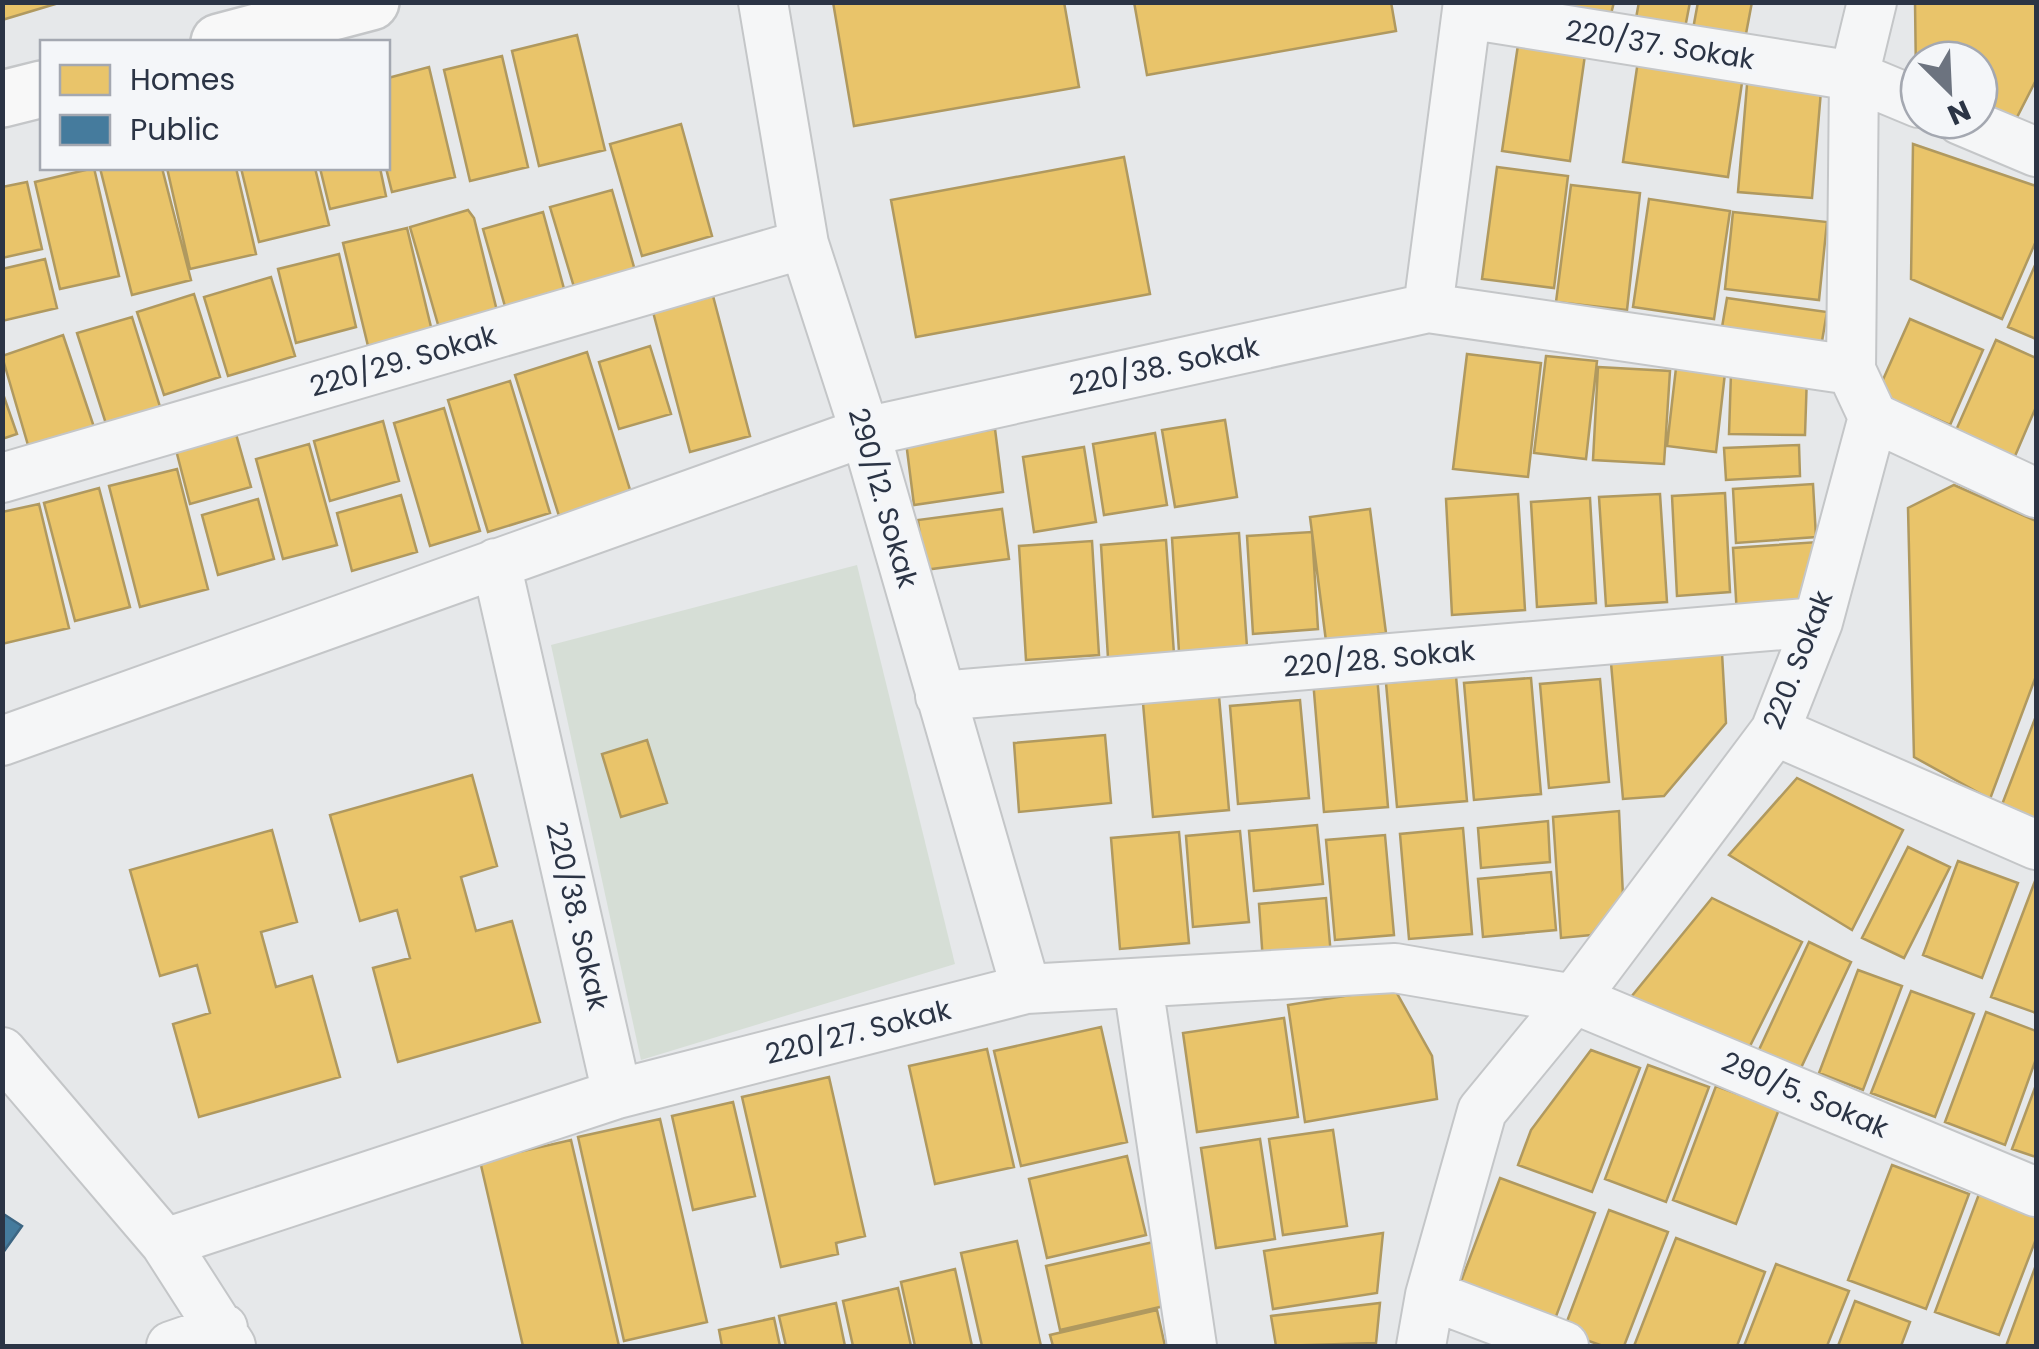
<svg xmlns="http://www.w3.org/2000/svg" width="2039" height="1349" font-family="Poppins,sans-serif">
<style>
.green{fill:#d6ded6}
.homes{fill:#e9c46a;stroke:#b0995f;stroke-width:2.5}
.public{fill:#457b9d;stroke:#3d6683;stroke-width:2.5}
.lines{fill:none;stroke-linecap:round;stroke-linejoin:round}
.street-casing{stroke:#c4c6c8;stroke-width:52}
.secondary-casing{stroke:#c4c6c8;stroke-width:60}
.street{stroke:#f5f6f7;stroke-width:48}
.secondary{stroke:#f8f8f8;stroke-width:55}
.labels{text-anchor:middle;dominant-baseline:central;stroke-width:10;stroke-linejoin:round;paint-order:stroke}
.street-label{font-size:28px;fill:#2b3445;stroke:#f4f6f9}
</style>
<rect width="100%" height="100%" fill="#e6e8ea"/>
<path class="green" d="M857,565L955,964L641,1060L551,645Z"/>
<path class="homes" d="M2,2H62L2,20Z
M833,2H1064L1079,87L854,126Z
M1134,2H1391L1396,31L1147,75Z
M1545,2H1614L1610,18Z
M1639,2H1690L1685,28L1636,18Z
M1698,2H1752L1745,39L1693,29Z
M1915,2H2036V80L2014,123L1979,107V60H1919L1916,77Z
M577,35L605,150L539,166L512,51Z
M1518,45L1585,55L1570,161L1502,151Z
M502,56L528,167L470,181L444,70Z
M1638,61L1743,76L1728,177L1623,162Z
M429,67L455,177L392,192L386,168L388,78Z
M1748,73L1822,79L1812,198L1738,192Z
M681,124L712,236L642,256L610,144Z
M1913,144L2036,186V241L2002,319L1911,279Z
M1124,157L1150,294L916,337L891,200Z
M1497,167L1568,176L1554,288L1482,279Z
M94,168L119,276L60,289L35,182Z
M100,168H162L191,280L132,295Z
M167,168H236L256,254L190,269Z
M241,168H315L329,225L259,242Z
M320,168H380L386,196L330,209Z
M27,182L42,249L2,258V187Z
M1571,185L1640,193L1627,310L1556,302Z
M612,190L638,281L577,297L550,207Z
M1649,199L1730,211L1714,319L1633,307Z
M468,210L474,218L497,311L439,328L410,227Z
M543,212L569,307L510,324L483,229Z
M1733,212L1827,222L1819,300L1725,289Z
M407,228L432,331L368,346L343,243Z
M339,254L356,327L296,343L278,269Z
M45,259L57,308L2,321V269Z
M2036,263V339L2008,327Z
M271,277L295,356L228,376L204,297Z
M194,294L220,377L164,395L137,312Z
M713,296L750,436L690,452L653,312Z
M1727,298L1827,312L1821,347L1721,333Z
M132,317L161,410L107,427L77,333Z
M1910,319L1983,350L1950,425L1877,393Z
M63,335L95,430L30,452L2,356Z
M1996,340L2036,358V407L2012,463L1953,437Z
M650,346L671,414L619,429L599,362Z
M587,352L631,493L559,516L515,375Z
M1467,354L1541,363L1528,477L1453,469Z
M1546,356L1597,361L1586,459L1534,453Z
M1598,367L1670,371L1664,464L1593,460Z
M1676,368L1725,373L1716,452L1667,446Z
M1731,373L1807,375L1805,435L1729,434Z
M510,381L550,513L488,532L448,400Z
M2,391L17,434L2,439Z
M444,408L480,531L430,546L394,423Z
M1225,420L1237,497L1175,507L1162,430Z
M383,421L399,481L330,501L314,441Z
M995,429L1003,492L914,505L906,442Z
M1155,433L1167,505L1104,515L1093,444Z
M236,434L251,487L190,504L176,450Z
M309,444L337,545L283,559L256,459Z
M1799,445L1800,476L1726,480L1724,448Z
M1084,447L1096,522L1034,532L1023,457Z
M177,469L208,589L140,607L109,486Z
M1813,484L1816,537L1736,543L1733,489Z
M1954,485L2036,521V676L1990,799L1914,757L1908,508Z
M99,488L130,607L75,621L44,503Z
M1725,493L1730,592L1677,596L1672,496Z
M1518,494L1525,610L1452,615L1446,499Z
M1660,494L1667,602L1606,606L1599,497Z
M401,495L417,552L352,571L337,513Z
M1590,498L1596,603L1537,607L1531,502Z
M258,499L274,559L218,575L202,515Z
M39,504L69,628L2,644V512Z
M1002,509L1009,559L924,570L918,520Z
M1370,509L1386,633L1326,641L1310,517Z
M1312,532L1318,629L1253,634L1247,536Z
M1239,533L1247,647L1179,652L1172,538Z
M1166,540L1174,654L1108,658L1101,545Z
M1092,541L1099,655L1026,660L1019,546Z
M1818,542L1799,608L1737,615L1733,548Z
M1722,653L1726,723L1664,796L1623,799L1611,663Z
M1377,675L1388,807L1324,812L1313,680Z
M1456,676L1467,801L1397,807L1386,683Z
M1531,678L1541,794L1474,800L1464,683Z
M1600,679L1609,782L1549,788L1540,684Z
M1219,696L1229,810L1153,817L1143,703Z
M1300,700L1309,798L1238,804L1230,706Z
M2036,716V829L1998,815Z
M1105,735L1111,803L1019,812L1014,743Z
M647,740L667,803L621,817L602,754Z
M472,775L497,866L461,877L476,931L512,921L540,1022L398,1062L373,968L410,958L397,910L360,921L330,815Z
M1797,778L1903,830L1852,930L1729,855Z
M1619,811L1623,896L1591,935L1561,938L1553,817Z
M1548,821L1550,862L1481,868L1478,828Z
M1317,825L1323,884L1254,891L1249,831Z
M1463,828L1472,934L1409,939L1400,834Z
M272,830L297,922L261,932L276,987L312,976L340,1077L199,1117L173,1024L210,1013L197,965L160,976L130,870Z
M1240,831L1249,922L1193,927L1186,836Z
M1179,832L1189,943L1120,949L1111,838Z
M1385,835L1394,935L1335,940L1326,840Z
M1908,847L1950,867L1904,958L1862,938Z
M1958,861L2018,883L1982,978L1923,955Z
M1551,872L1556,930L1483,937L1478,879Z
M2035,881L2036,882V1013L1991,997Z
M1326,898L1331,956L1263,962L1259,904Z
M1712,898L1802,942L1746,1054L1631,997Z
M1809,942L1851,962L1799,1072L1758,1052Z
M1858,970L1902,986L1863,1090L1819,1073Z
M1394,988L1432,1056L1437,1099L1305,1122L1288,1005Z
M1911,991L1974,1014L1935,1117L1871,1093Z
M1986,1012L2036,1031V1059L2005,1145L1945,1122Z
M1284,1018L1298,1117L1197,1132L1183,1033Z
M1101,1027L1127,1142L1021,1166L994,1051Z
M987,1049L1014,1167L935,1184L909,1066Z
M1591,1050L1640,1068L1592,1192L1518,1165L1531,1130Z
M1648,1065L1709,1087L1666,1202L1605,1179Z
M829,1077L865,1236L836,1243L838,1254L781,1267L742,1097Z
M2036,1085V1157L2012,1149Z
M1716,1086L1779,1109L1736,1224L1673,1200Z
M733,1102L755,1196L693,1210L672,1116Z
M660,1119L707,1322L624,1341L578,1137Z
M1333,1130L1347,1226L1283,1235L1269,1139Z
M1260,1139L1275,1239L1216,1248L1201,1148Z
M571,1140L619,1346H523L480,1161Z
M1127,1156L1146,1235L1047,1258L1029,1179Z
M1892,1165L1969,1194L1926,1309L1848,1280Z
M1500,1178L1595,1213L1552,1327L1457,1292Z
M1979,1194L2036,1216V1239L1999,1335L1935,1312Z
M1609,1210L1668,1232L1624,1346H1603L1563,1332Z
M1383,1233L1377,1293L1273,1309L1264,1251Z
M1676,1238L1765,1272L1737,1346H1634Z
M1017,1241L1041,1346H982L961,1253Z
M1158,1241L1173,1304L1060,1330L1046,1266Z
M1776,1264L1849,1291L1827,1346H1744Z
M2036,1265V1346H2006Z
M955,1269L972,1346H915L901,1282Z
M898,1288L911,1346H853L843,1301Z
M1855,1301L1910,1322L1901,1346H1838Z
M836,1303L845,1346H786L779,1316Z
M1380,1303L1376,1343L1276,1346L1271,1316Z
M1157,1310L1165,1346H1053L1050,1335Z
M774,1318L780,1346H722L719,1330Z"/>
<path class="public" d="M2,1213L22,1226L2,1254Z"/>
<g class="lines">
<g class="street-casing">
<path id="street" d="M763,2L804,244L865,432L1026,989
M1467,14L1854,76L1919,103
M1960,120L2036,152
M1428,308L1468,2
M1873,417L2036,493
M2,478L804,244
M496,563L617,1094
M940,696L1818,622
M1775,731L2036,845
M2,741L865,432L1428,308L1851,370
M1138,985L1192,1346
M2,1052L165,1243L231,1346
M165,1243L617,1094L1026,989L1395,968L1574,999L2036,1192
M1430,1295L1564,1346
M171,1346L223,1328
M1421,1346L1430,1295L1482,1111L1574,999L1775,731L1818,622L1873,417L1851,370L1854,76L1872,2"/>
</g>
<g class="secondary-casing">
<path id="secondary" d="M219,42L371,2
M2,99L42,89"/>
</g>
<use href="#street" class="street"/>
<use href="#secondary" class="secondary"/>
</g>
<g class="labels">
<g class="street-label">
<text transform="translate(1660 45) rotate(9)">220/37. Sokak</text>
<text transform="translate(403 361) rotate(-16)">220/29. Sokak</text>
<text transform="translate(1164 366) rotate(-12)">220/38. Sokak</text>
<text transform="translate(883 498) rotate(74)">290/12. Sokak</text>
<text transform="translate(1379 659) rotate(-5)">220/28. Sokak</text>
<text transform="translate(1798 660) rotate(-69)">220. Sokak</text>
<text transform="translate(577 916) rotate(77)">220/38. Sokak</text>
<text transform="translate(858 1032) rotate(-14)">220/27. Sokak</text>
<text transform="translate(1805 1095) rotate(23)">290/5. Sokak</text>
</g>
</g>
<rect width="2039" height="1349" fill="none" stroke="#2b3445" stroke-width="10"/>
<rect x="40" y="40" width="350" height="130" fill="#f4f6f9" stroke="#a4a8b1" stroke-width="2.5"/>
<rect x="60" y="65" width="50" height="30" fill="#e9c46a" stroke="#a4a8b1" stroke-width="2.5"/>
<text x="130" y="90" font-size="30" fill="#2b3445">Homes</text>
<rect x="60" y="115" width="50" height="30" fill="#457b9d" stroke="#a4a8b1" stroke-width="2.5"/>
<text x="130" y="140" font-size="30" fill="#2b3445">Public</text>
<g transform="translate(1949 90) rotate(156)"><circle r="48" fill="#f4f6f9" stroke="#a4a8b1" stroke-width="2.5"/>
<path d="M0-8L18 38L0 25L-18 38Z" fill="#6c737f"/>
<text y="-15" font-size="28" font-weight="bold" text-anchor="middle" fill="#2b3445">N</text>
</g>
</svg>
